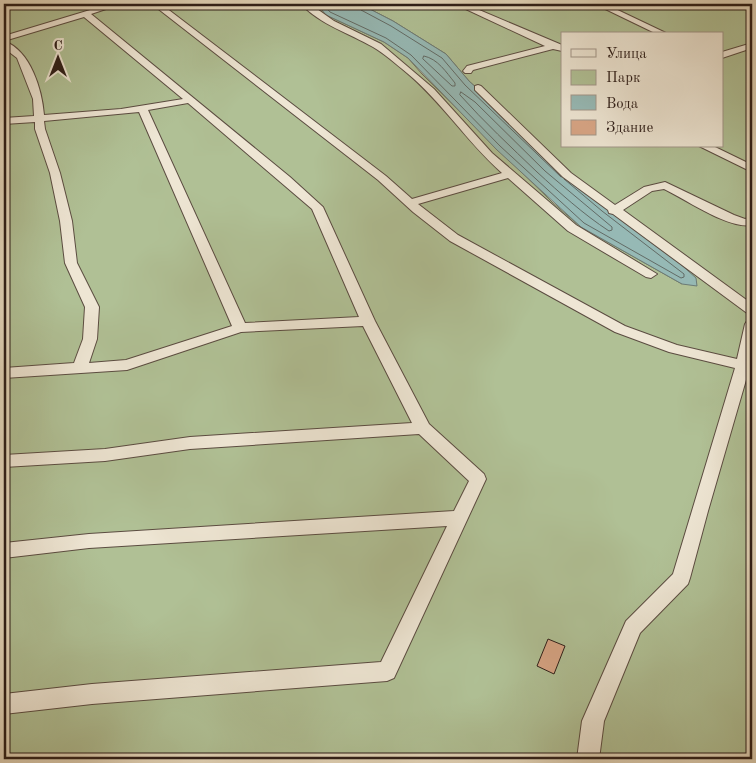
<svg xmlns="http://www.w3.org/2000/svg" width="756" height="763" font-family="'Old Standard TT',serif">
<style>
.green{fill:#b0c095;stroke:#6e6e56;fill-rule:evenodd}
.water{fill:#96b9b5;stroke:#6c7b76}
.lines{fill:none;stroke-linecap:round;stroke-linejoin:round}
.shore{stroke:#626b66;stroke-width:1}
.building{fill:#d8a585;stroke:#2d1d18}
.minor-casing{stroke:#5b4c41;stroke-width:2}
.minor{fill:#eee6d4;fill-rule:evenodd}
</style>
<rect width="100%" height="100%" fill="#e5d8bd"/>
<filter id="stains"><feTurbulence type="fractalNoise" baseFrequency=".004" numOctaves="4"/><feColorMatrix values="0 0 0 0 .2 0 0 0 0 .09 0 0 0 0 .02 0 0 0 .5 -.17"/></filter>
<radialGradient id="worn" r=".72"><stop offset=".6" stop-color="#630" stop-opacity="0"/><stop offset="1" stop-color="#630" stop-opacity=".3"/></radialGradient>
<path class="green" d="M4,4H317L326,15L384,42L408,58L422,74L552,202L581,227L682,284L605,207L469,81L446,54L393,21L360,4H752V759H4ZM562,34H722V146H562Z"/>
<path class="water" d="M317,4H360L393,21L446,54L469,81L489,99L516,128L676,260L696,278L697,286L682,284L581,227L497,150L408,58L384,42L326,15Z"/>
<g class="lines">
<path class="shore" d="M323,4L330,12L386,38L411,55L500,146L584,223L681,278L684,277V274L602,211L564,179
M358,4L361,10L391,26L442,58L465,85L561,177
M424,56C438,59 446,72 455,83V86H452L423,59Z
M461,92L475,102L545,171L612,227V230L609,231C583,214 560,193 537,172C511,147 484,122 460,95Z"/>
</g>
<path class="building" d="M548,639L565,646L554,674L537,666Z"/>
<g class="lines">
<g class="minor-casing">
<path id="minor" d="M4,4H28L24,6L4,7Z
M110,4H121L91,14L290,177L323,207L375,321L429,424L484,474L486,479L394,678L387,681L92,704L4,714V694L92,684L381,662L447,526L89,548L4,558V543L89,534L454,511L469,481L419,434L190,449L105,461L4,467V455L105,449L190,437L412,423L363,326L241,332L127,370L4,378V368L74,363L83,339L85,307L65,263L60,221L50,173L35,129V122L4,124V118L34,116L33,99L17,58L4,48V36ZM84,17L183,99L121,109L44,115C42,90 31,51 4,41ZM188,103L312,209L359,317L245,323L148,110ZM139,112L232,326L126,360L89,363L97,339L99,307L77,263L72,221L60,173L45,129L44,121Z
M152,4H161L386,176L412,199L502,173C467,142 442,102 407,73C396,64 385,54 373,47C349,33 321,25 301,4H310L334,21L381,44L434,89L492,153L576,225L657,274L651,278L646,277L568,231L508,178L418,204L458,235L625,326L677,345L737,359L745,324L747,321L752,320V374L748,373L708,511L690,578L688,584L640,633L604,721L599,759H577L582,721L626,621L673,574L735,368L669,352L615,332L450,241L413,212L378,180Z
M455,4H465L562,45V51L553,49L473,70L471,73H465L463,71L467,66L545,46Z
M595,4H605L668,34H657Z
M752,43V48L722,58V52Z
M478,85L481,86L571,173L615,205L644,187L665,182L734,215L745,219L752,217V225C730,230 685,199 664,189L652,191L623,210L752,304V314L747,313L613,214L609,213L608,210L563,177L475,90V86Z
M699,146H713L752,165V172Z"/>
</g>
<use href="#minor" class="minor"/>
</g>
<rect width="756" height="763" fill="none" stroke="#e5d8bd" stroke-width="20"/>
<rect x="5" y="5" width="746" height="753" fill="none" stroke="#2d1d18" stroke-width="2.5"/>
<rect x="10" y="10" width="736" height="743" fill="none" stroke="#2d1d18"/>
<rect x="561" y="32" width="162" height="115" fill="#eee6d4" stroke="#a19689"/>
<rect x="571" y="49" width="25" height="8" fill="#eee6d4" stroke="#a19689"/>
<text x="606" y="58" font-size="15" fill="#2d1d18">Улица</text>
<rect x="571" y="70" width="25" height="15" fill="#b0c095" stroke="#a19689"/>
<text x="606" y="82" font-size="15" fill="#2d1d18">Парк</text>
<rect x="571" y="95" width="25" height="15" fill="#96b9b5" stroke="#a19689"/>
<text x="606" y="108" font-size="15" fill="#2d1d18">Вода</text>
<rect x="571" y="120" width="25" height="15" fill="#d8a585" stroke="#a19689"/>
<text x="606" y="132" font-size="15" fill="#2d1d18">Здание</text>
<g transform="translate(58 58)" stroke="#eee6d4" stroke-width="4" paint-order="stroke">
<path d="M0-4L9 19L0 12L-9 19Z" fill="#2d1d18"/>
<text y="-8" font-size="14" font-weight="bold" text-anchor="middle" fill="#2d1d18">С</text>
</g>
<rect width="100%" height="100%" filter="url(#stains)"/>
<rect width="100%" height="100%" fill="url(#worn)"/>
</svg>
